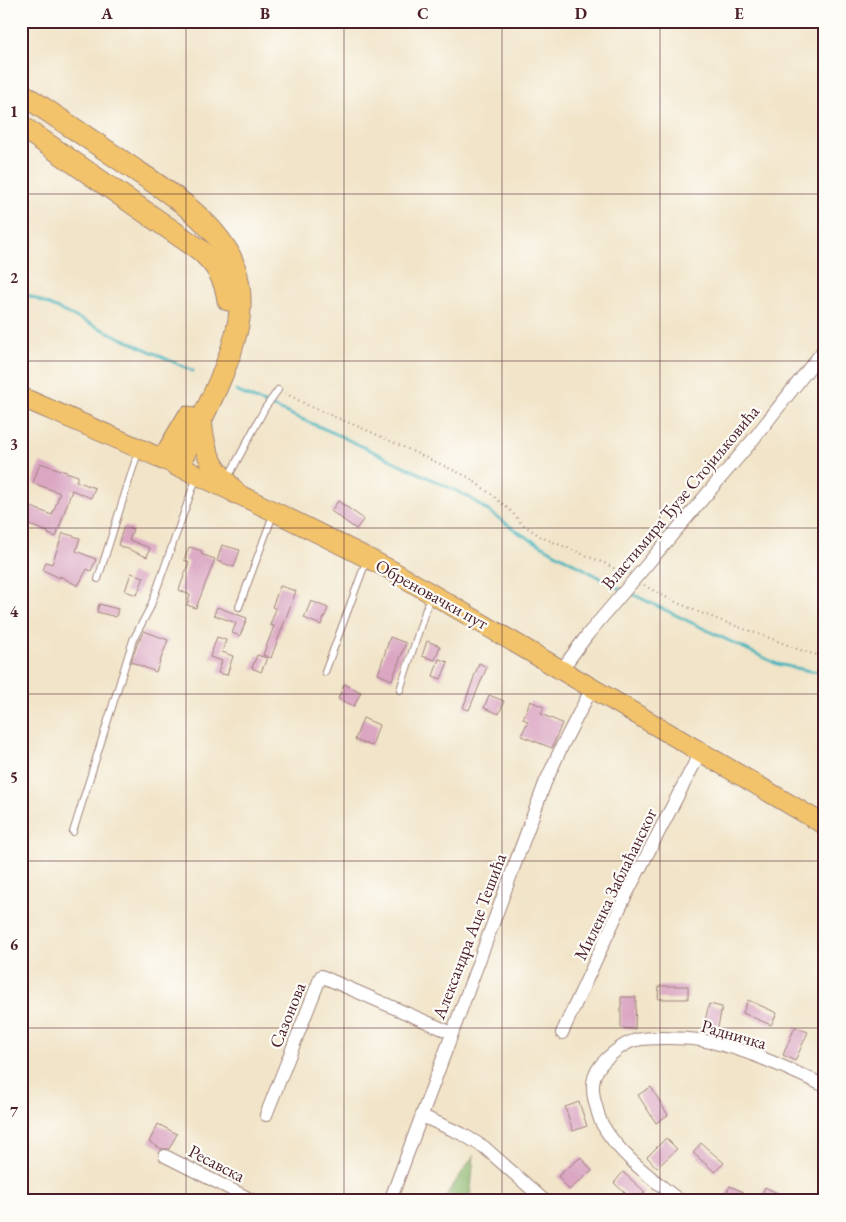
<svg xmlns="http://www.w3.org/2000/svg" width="846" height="1222" font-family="'EB Garamond',serif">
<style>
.forest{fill:#8cb66d;stroke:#6b6a4c}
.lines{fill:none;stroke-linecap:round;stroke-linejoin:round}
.stream{stroke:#44b3bc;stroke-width:3}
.building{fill:#daa6c2}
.lane-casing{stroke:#9e827a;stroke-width:8}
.street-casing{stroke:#9e827a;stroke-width:14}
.primary-casing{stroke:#9e827a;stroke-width:21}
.highway-casing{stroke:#9e827a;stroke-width:23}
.path{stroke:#9e827a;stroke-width:2;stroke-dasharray:1 4;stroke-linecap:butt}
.lane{stroke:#fff;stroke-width:6}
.street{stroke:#fff;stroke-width:12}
.primary{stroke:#f2c36a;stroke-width:19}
.highway{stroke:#f2c36a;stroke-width:21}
.grid{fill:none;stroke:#4a1f2b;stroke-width:1;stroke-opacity:0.55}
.labels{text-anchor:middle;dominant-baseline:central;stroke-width:4.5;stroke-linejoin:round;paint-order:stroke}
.street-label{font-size:18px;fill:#4a1f2b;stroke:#fdfcf7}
.neatline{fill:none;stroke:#4a1f2b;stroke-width:2}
.grid-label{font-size:16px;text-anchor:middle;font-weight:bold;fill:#4a1f2b}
</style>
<rect width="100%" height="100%" fill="#fdfcf7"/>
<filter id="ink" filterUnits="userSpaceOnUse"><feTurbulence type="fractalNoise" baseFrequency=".02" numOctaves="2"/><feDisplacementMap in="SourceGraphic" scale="10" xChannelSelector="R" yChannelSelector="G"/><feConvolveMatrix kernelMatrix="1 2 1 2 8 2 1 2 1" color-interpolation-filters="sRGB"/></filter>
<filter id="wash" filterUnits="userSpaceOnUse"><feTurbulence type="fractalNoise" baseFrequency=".0096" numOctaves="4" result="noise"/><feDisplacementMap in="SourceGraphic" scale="20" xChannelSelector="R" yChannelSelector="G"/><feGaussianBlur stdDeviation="1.12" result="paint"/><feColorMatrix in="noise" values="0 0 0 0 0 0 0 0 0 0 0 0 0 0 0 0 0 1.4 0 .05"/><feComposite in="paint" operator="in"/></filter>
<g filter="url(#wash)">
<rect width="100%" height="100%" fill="#f1e4c8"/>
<path class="forest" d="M474,1155L470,1201H442Z"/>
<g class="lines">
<path class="stream" d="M21,292L193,371
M236,391L334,433L467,496L521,534L622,590
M628,592L777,664L810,671L825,672"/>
</g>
<g id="blocks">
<path class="building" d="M40,463L78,476L76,481L95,488L91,498L72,490L56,537L48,534V532L21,522V503L52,515L60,493L33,483Z
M338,501L364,519L356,529L331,511Z
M124,526L133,529L129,540L150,548L147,557L118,545Z
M63,533L80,538L76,551L96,559L91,571L87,569L78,586L60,576V578L43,570L46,562L52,564Z
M222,545L240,550L234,567L217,561Z
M189,547L202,551L201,554L215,559L196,608L187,605L190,595L179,590L189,562L184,560Z
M131,573L144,577L137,595L125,591Z
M280,586L296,591L271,658L263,655L274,626L270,625L276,609L272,607Z
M311,601L328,608L321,625L304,618Z
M99,604L118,609L116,617L97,612Z
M217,607L247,618L240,636L232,633L236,623L214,615Z
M144,631L168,640L156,672L131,662L138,642Z
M217,637L226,640L222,652L233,656L227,675L218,673L222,661L210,657Z
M390,637L406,643L392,680L378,674Z
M427,641L440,646L435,660L422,656Z
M257,655L267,658L261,672L252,668Z
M439,659L448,662L441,679L433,676Z
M479,663L487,667L469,710L463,708Z
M344,684L361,692L354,706L338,699Z
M489,695L504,701L499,714L484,708Z
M530,701L544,707L541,714L562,723L552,748L521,736L528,721L523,719Z
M363,718L379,725L372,746L355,740Z
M659,986H688V999H658Z
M621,997H636L635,1029L621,1028Z
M748,1000L777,1013L771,1025L743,1013Z
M709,1004L722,1007L717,1032L703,1029Z
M795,1027L808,1032L795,1061L783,1055Z
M651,1087L668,1115L656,1123L638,1095Z
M579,1102L587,1126L573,1131L565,1107Z
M158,1124L177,1134L169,1149H162L149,1142Z
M666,1138L677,1149L657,1168L647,1157Z
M701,1143L724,1163L715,1172L693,1153Z
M581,1157L592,1171L569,1190L558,1176Z
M623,1172L645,1192L637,1201H634L614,1183Z
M730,1186L743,1192L739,1201H722Z
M765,1187L793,1201H764L760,1198Z"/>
</g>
</g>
<g filter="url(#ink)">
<use href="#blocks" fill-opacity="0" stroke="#9e827a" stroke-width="1"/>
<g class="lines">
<g class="lane-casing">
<path id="lane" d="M226,476L231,472L265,408L278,390
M98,579L139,449
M239,607L274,512
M325,672L367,559
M400,690L430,596
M73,832L133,640L150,608L197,476"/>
</g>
<g class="street-casing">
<path id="street" d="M562,669L588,634L752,441L825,348
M562,1033L624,899L701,751
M266,1115L321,976L452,1033
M422,1116L462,1134L484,1147L545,1201
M165,1156L254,1201
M390,1201L545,783L563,744L592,688
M680,1201C652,1178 620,1156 602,1124C599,1119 598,1112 596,1106C589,1082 593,1069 613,1053C619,1048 628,1042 636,1040C652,1037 684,1038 700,1040C740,1046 789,1069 825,1086"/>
</g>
<g class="primary-casing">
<path id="primary" d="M21,397C74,420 126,442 178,466C250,499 321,534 391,570L825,825"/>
</g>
<g class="highway-casing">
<path id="highway" d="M21,93C55,116 88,138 122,161C160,187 204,212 228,252C239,272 242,297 239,319C232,365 199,424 178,466
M21,126L200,250C216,264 225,279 228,300
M201,420C204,455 212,468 236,493
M163,459L188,417"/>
</g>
<path class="path" d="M285,393L311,407L371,432L468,477L491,494L512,512L521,523L541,537L604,563L625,574
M644,585C684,609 727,623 770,638C788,645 806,654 825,656"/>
<use href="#lane" class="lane"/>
<use href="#street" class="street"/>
<use href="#primary" class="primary"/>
<use href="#highway" class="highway"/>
</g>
</g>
<path class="grid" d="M186,21V1201M344,21V1201M502,21V1201M660,21V1201M21,194H825M21,361H825M21,528H825M21,694H825M21,861H825M21,1028H825"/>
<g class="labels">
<g class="street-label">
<text transform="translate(680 497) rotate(-50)">Властимира Ђузе Стојиљковића</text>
<text transform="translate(432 594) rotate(29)">Обреновачки пут</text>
<text transform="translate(615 884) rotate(-64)">Миленка Заблаћанског</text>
<text transform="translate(469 936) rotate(-69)">Александра Аце Тешића</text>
<text transform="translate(287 1015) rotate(-68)">Сазонова</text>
<text transform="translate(734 1034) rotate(16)">Радничка</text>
<text transform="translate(217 1163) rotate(27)">Ресавска</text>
</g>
</g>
<rect width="846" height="1222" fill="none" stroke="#fdfcf7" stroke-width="55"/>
<rect x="28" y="28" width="790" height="1166" class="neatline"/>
<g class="grid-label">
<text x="107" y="19">A</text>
<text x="265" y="19">B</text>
<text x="423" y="19">C</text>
<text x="581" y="19">D</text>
<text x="739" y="19">E</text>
<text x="14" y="117">1</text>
<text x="14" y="283">2</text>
<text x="14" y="450">3</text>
<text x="14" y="617">4</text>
<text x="14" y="783">5</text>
<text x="14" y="950">6</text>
<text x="14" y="1117">7</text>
</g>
</svg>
